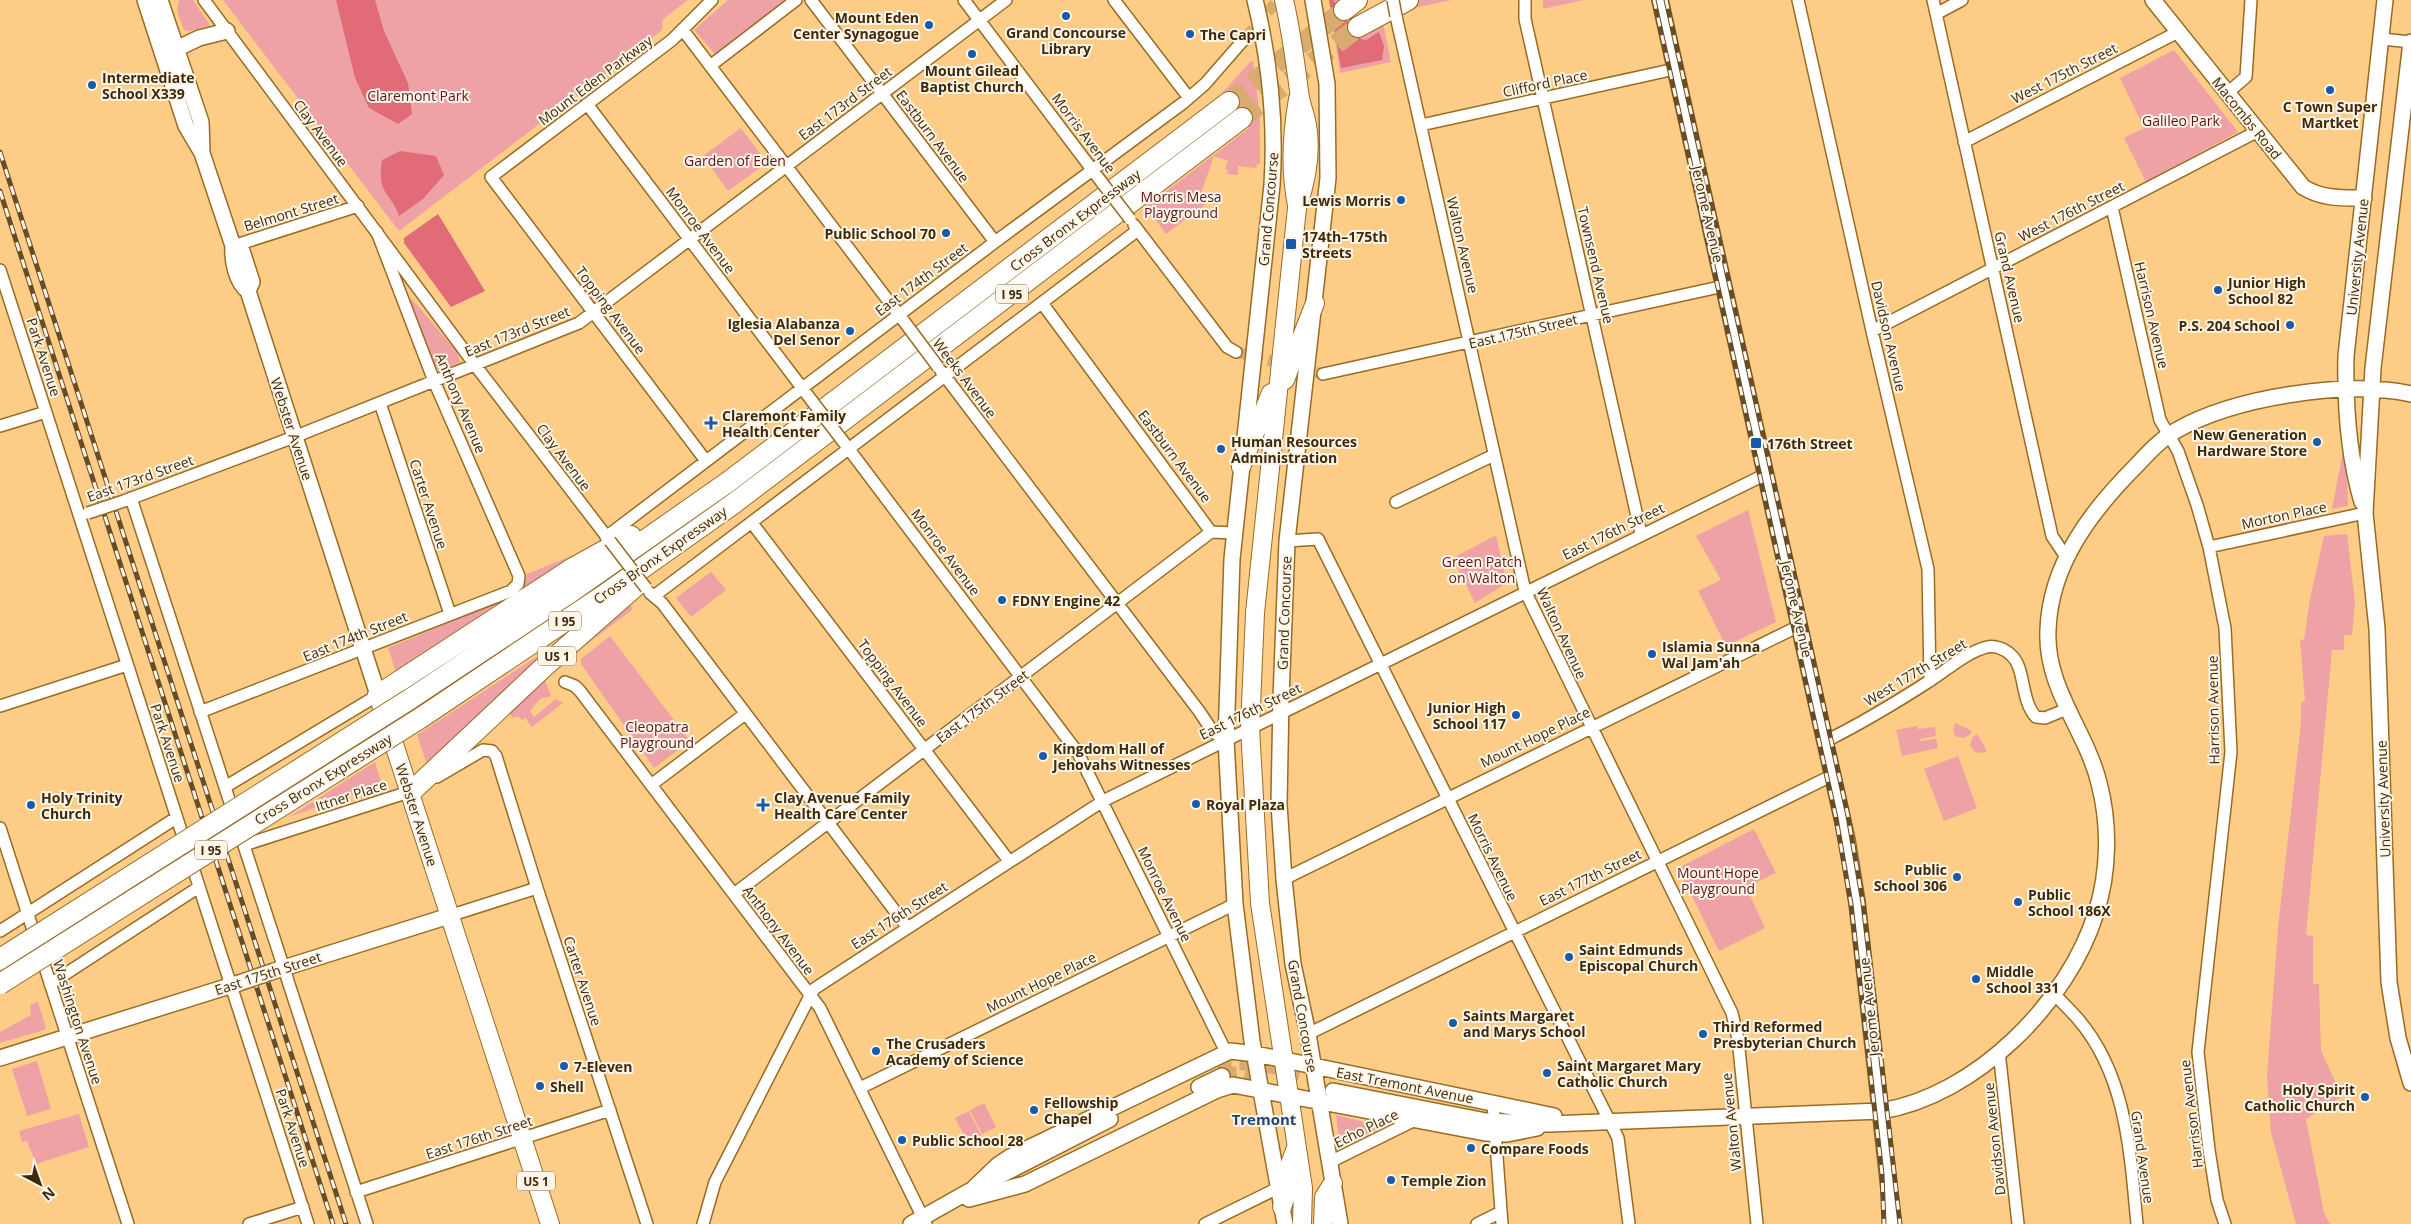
<svg xmlns="http://www.w3.org/2000/svg" width="2411" height="1224" font-family="'Open Sans',sans-serif">
<style>
.green{fill:#eea2a6}
.forest{fill:#e16c78}
.lines{fill:none;stroke-linecap:round;stroke-linejoin:round}
.street-tunnel{stroke:#d7ac6e;stroke-width:11;stroke-dasharray:11 5.5;stroke-linecap:butt}
.secondary-tunnel{stroke:#d7ac6e;stroke-width:15;stroke-dasharray:15 8;stroke-linecap:butt}
.highway-tunnel{stroke:#d7ac6e;stroke-width:20;stroke-dasharray:20 10;stroke-linecap:butt}
.street-casing{stroke:#986c23;stroke-width:14}
.secondary-casing{stroke:#986c23;stroke-width:18}
.primary-casing{stroke:#986c23;stroke-width:20}
.highway-casing{stroke:#986c23;stroke-width:22}
.street{stroke:#fff;stroke-width:11}
.secondary{stroke:#fff;stroke-width:15}
.primary{stroke:#fff;stroke-width:18}
.highway{stroke:#fff;stroke-width:20}
.rail-casing{stroke:#674d26;stroke-width:5}
.rail{stroke:#fff5e7;stroke-width:3;stroke-dasharray:9;stroke-linecap:butt}
.street-bridge-casing{stroke:#986c23;stroke-width:14;stroke-linecap:butt}
.secondary-bridge-casing{stroke:#986c23;stroke-width:18;stroke-linecap:butt}
.highway-bridge-casing{stroke:#986c23;stroke-width:22;stroke-linecap:butt}
.street-bridge{stroke:#fff;stroke-width:11}
.secondary-bridge{stroke:#fff;stroke-width:15}
.highway-bridge{stroke:#fff;stroke-width:20}
.poi-dot{fill:#175bab;stroke:#fff5e7;stroke-width:2}
.labels{text-anchor:middle;dominant-baseline:central;stroke-width:4;stroke-linejoin:round;paint-order:stroke}
.shield{fill:#fff5e7;stroke:#77674e;stroke-width:1}
.shield-label{font-size:12px;font-weight:bold;fill:#3d2a0c}
.poi-label{font-size:14px;font-weight:bold;fill:#3d2a0c;stroke:#fff5e7;text-anchor:start}
.street-label{font-size:14px;fill:#3d2a0c;stroke:#fff5e7}
.park-label{font-size:14px;fill:#5d1320;stroke:#fff5e7}
.neighbourhood-label{font-size:15px;font-weight:bold;fill:#1e477c;stroke:#fff5e7}
</style>
<rect width="100%" height="100%" fill="#fdcc86"/>
<path class="green" d="M179,0H193L210,25L189,31L184,30L177,11Z
M223,0H688L663,19L662,30L399,231Z
M728,0H788L716,55L694,30Z
M1329,0H1340L1338,2L1364,35L1383,23L1391,62L1340,73Z
M1419,0H1452L1409,9L1408,5Z
M1543,0H1584L1543,9Z
M2174,50L2238,132L2146,182L2124,138L2144,128L2120,78Z
M1253,61L1260,119V164H1257L1256,168L1238,166V175L1227,174L1228,170L1225,169L1228,161L1214,156L1200,196L1206,204L1166,234L1146,207L1249,128L1222,93L1250,62Z
M741,128L767,163L728,191L703,156Z
M412,299L457,352L460,362L441,371L434,366L409,305Z
M2345,441L2348,506L2332,509Z
M1748,510L1776,622L1726,646L1698,591L1721,580L1696,536Z
M2347,534L2355,602L2352,635H2344V650H2332L2306,935L2313,936V984H2319L2321,1051L2342,1096L2306,1119L2324,1213L2330,1224H2296L2271,1132L2267,1076L2278,928L2301,723V702L2305,701L2300,639L2304,640L2310,599L2324,536Z
M1496,535L1507,583L1475,603L1453,558Z
M591,548L397,675L388,648L514,596L524,587L527,574Z
M711,572L726,590L691,617L676,598Z
M628,602L633,609L556,668Z
M610,636L690,741L654,768L581,664V659Z
M536,657L540,663L428,767L417,735Z
M543,675L551,696L540,699L530,711L534,717L556,699L563,703L532,727L525,718L522,720L518,716L513,718L509,713Z
M1955,723L1972,731L1970,735L1963,738L1955,736L1953,729Z
M1917,726L1918,729L1935,727L1936,736L1919,739L1920,741L1936,739L1938,748L1902,756L1896,730Z
M1977,734L1987,751L1982,753L1975,752L1970,746L1972,738Z
M1958,756L1977,808L1944,821L1924,769Z
M375,762L382,785L289,817Z
M1754,829L1776,873L1746,887L1765,928L1719,951L1678,868Z
M38,1002L46,1028L44,1030L0,1043V1032L31,1015L30,1005Z
M37,1061L51,1109L27,1116L12,1069Z
M984,1103L996,1127L982,1134L970,1110Z
M969,1111L981,1135L968,1142L955,1118Z
M79,1114L89,1147L36,1164L27,1141L22,1142L19,1131Z
M1336,1115L1381,1126L1340,1147Z"/>
<path class="forest" d="M336,0H375L384,31L408,83L412,114L398,124L369,108L355,78Z
M1329,0H1334L1336,7L1361,39L1366,40L1379,32L1384,46L1382,60L1341,68Z
M400,151L436,156L444,175L423,199L399,216C395,203 384,193 382,185C380,177 381,168 382,160Z
M438,214L485,291L451,307L404,243V238Z"/>
<g class="lines">
<path class="street-tunnel" d="M1246,37L1278,0
M1236,352L1323,374"/>
<path class="secondary-tunnel" d="M1217,1066C1244,1055 1301,1074 1331,1080
M1222,1076L1242,1073L1267,1078"/>
<path class="highway-tunnel" d="M1229,102L1344,10
M1242,118L1358,27"/>
<g class="street-casing">
<path id="street" d="M204,0L475,365L610,541
M811,0L995,242
M964,0L1103,184
M1114,0L1189,98
M1798,0L1872,331L1928,569L1930,681
M1933,0L2052,536L2066,557
M1525,1V19L1641,534
M1936,14L1962,0
M1396,16L1525,591L1732,1013L1738,1039L1757,1224
M683,30L909,328
M2382,39L2411,42
M710,66L796,0
M2227,93L2246,77L2251,0
M587,104L812,401
M1421,125L1675,69
M1964,142L2178,32
M2112,207L2160,420L2178,451L2197,505L2209,547L2225,628L2231,752L2198,1052L2209,1150L2217,1200L2225,1224
M1134,225L1227,347L1236,352
M233,246L358,206
M0,270L308,1224
M1042,303L1211,532
M1872,331L2258,131
M941,371L1199,711L1213,732L1226,740
M1323,374L1724,286
M380,403L450,614
M0,426L46,412
M842,440L1078,753L1226,1052
M706,461L491,177L672,40L712,0
M131,498L367,1224
M124,501L294,437L579,323L1006,0
M1396,502L1494,455
M752,523L1009,861
M606,537L995,242L1183,103L1205,84L1246,37
M1287,541L1318,539L1618,1138L1629,1224
M2209,547L2365,513
M650,593L662,603L907,927
M654,596L1138,230
M565,682L575,686L580,691L820,1008L926,1224
M0,706L127,665
M200,712L511,591L518,584L519,576L434,381L377,232
M1826,741C1862,723 1897,702 1931,680C1948,669 1967,652 1987,647C1995,645 2005,649 2011,655C2026,668 2020,700 2036,717L2045,718L2067,709
M437,777L483,750L492,751L496,756L537,888L647,1224
M651,785L745,714
M225,787L378,695
M0,828L128,1224
M244,845L415,790
M1284,879L1801,625
M734,894L1211,532L1234,533
M449,916L537,888
M0,931L176,818
M50,984L199,887
M2054,994C2062,1002 2070,1010 2078,1019C2127,1076 2130,1153 2137,1224
M1308,1034L1833,775
M1999,1051L2018,1224
M860,1088L1235,904
M1493,1103L1502,1224
M1330,1162L1415,1120
M356,1192L610,1110
M249,1224L303,1207
M703,1224L715,1182L810,996L814,989L820,985L1103,801L1766,474
M1205,1224L1278,1188
M1477,1224L1501,1212"/>
</g>
<g class="secondary-casing">
<path id="secondary" d="M145,0L186,126L202,153L233,246C232,260 236,282 248,291L378,695
M160,0L201,122L202,149
M1255,0C1270,61 1276,122 1272,185L1232,559L1226,740L1235,904L1252,1041L1285,1224
M1313,0L1327,84L1328,178L1287,541L1281,699L1279,804L1284,879L1293,964L1308,1034L1340,1224
M1660,0L1847,840L1857,902L1893,1224
M2153,0L2303,187C2322,199 2342,198 2364,198
M2411,42L2373,368L2365,513L2377,629L2389,982L2398,1038L2411,1083
M168,53L199,38L227,31
M233,246L242,251L252,282L248,291
M2362,502C2348,455 2345,404 2346,356L2385,0
M274,971L449,916
M0,1058L239,983
M1199,1087L1222,1076
M1333,1091L1486,1121L1550,1124L1881,1111C1975,1096 2068,1003 2096,913C2109,872 2110,825 2099,783C2086,730 2045,688 2048,630C2050,564 2092,510 2136,466C2149,452 2161,439 2177,430C2236,397 2346,380 2411,394
M973,1189L998,1165L1010,1157L1230,1051L1256,1054L1554,1116
M969,1199L1025,1184L1217,1090L1233,1085L1485,1133L1507,1134L1537,1128
M911,1224L966,1193L1110,1119"/>
</g>
<g class="primary-casing">
<path id="primary" d="M1284,0C1291,30 1295,60 1299,91C1300,103 1305,113 1307,125C1312,153 1306,182 1297,208L1255,613L1250,728L1260,903L1303,1188L1302,1224
M1297,205C1290,171 1292,133 1298,99
M1285,380L1315,303
M1241,467L1271,393
M378,695L550,1224
M1282,1207L1290,1184L1287,1172L1296,1148
M1323,1224L1324,1197L1333,1183"/>
</g>
<g class="highway-casing">
<path id="highway" d="M1344,10L1357,0
M1358,27L1408,0
M378,695L573,568L631,536
M410,699L568,594L728,482L1229,102
M422,717L607,593L733,504L1242,118
M410,793L545,666L637,585"/>
</g>
<use href="#street" class="street"/>
<use href="#secondary" class="secondary"/>
<use href="#primary" class="primary"/>
<use href="#highway" class="highway"/>
<g class="rail-casing">
<path id="rail" d="M1654,0L1836,818L1851,904L1882,1174L1884,1224
M1666,0L1848,816L1863,903L1900,1224
M0,152L346,1224
M0,191L333,1224"/>
</g>
<use href="#rail" class="rail"/>
<g class="street-bridge-casing">
<path id="street-bridge" d="M1393,0L1396,16
M1103,184L1130,219
M909,328L938,367
M812,401L842,440
M88,513L124,501
M610,541L646,588"/>
</g>
<g class="secondary-bridge-casing">
<path id="secondary-bridge" d="M239,983L274,971"/>
</g>
<g class="highway-bridge-casing">
<path id="highway-bridge" d="M0,959L410,699
M0,984L422,717"/>
</g>
<use href="#street-bridge" class="street-bridge"/>
<use href="#secondary-bridge" class="secondary-bridge"/>
<use href="#highway-bridge" class="highway-bridge"/>
</g>
<g class="poi-dot">
<circle cx="1066" cy="16" r="5"/>
<circle cx="929" cy="25" r="5"/>
<circle cx="1190" cy="34" r="5"/>
<circle cx="972" cy="54" r="5"/>
<circle cx="92" cy="85" r="5"/>
<circle cx="2330" cy="90" r="5"/>
<circle cx="1401" cy="200" r="5"/>
<circle cx="946" cy="233" r="5"/>
<rect x="1285" y="238" width="12" height="12" rx="2.5"/>
<circle cx="2218" cy="290" r="5"/>
<circle cx="2290" cy="325" r="5"/>
<circle cx="850" cy="331" r="5"/>
<path d="M708.5 415.5h5v5h5v5h-5v5h-5v-5h-5v-5h5z"/>
<circle cx="2317" cy="442" r="5"/>
<rect x="1750" y="437" width="12" height="12" rx="2.5"/>
<circle cx="1221" cy="449" r="5"/>
<circle cx="1002" cy="600" r="5"/>
<circle cx="1652" cy="654" r="5"/>
<circle cx="1516" cy="715" r="5"/>
<circle cx="1043" cy="756" r="5"/>
<circle cx="1196" cy="804" r="5"/>
<circle cx="31" cy="805" r="5"/>
<path d="M760.5 797.5h5v5h5v5h-5v5h-5v-5h-5v-5h5z"/>
<circle cx="1957" cy="877" r="5"/>
<circle cx="2018" cy="902" r="5"/>
<circle cx="1569" cy="957" r="5"/>
<circle cx="1976" cy="979" r="5"/>
<circle cx="1453" cy="1023" r="5"/>
<circle cx="1703" cy="1034" r="5"/>
<circle cx="876" cy="1051" r="5"/>
<circle cx="564" cy="1066" r="5"/>
<circle cx="1547" cy="1073" r="5"/>
<circle cx="540" cy="1086" r="5"/>
<circle cx="2365" cy="1097" r="5"/>
<circle cx="1034" cy="1110" r="5"/>
<circle cx="902" cy="1140" r="5"/>
<circle cx="1471" cy="1148" r="5"/>
<circle cx="1391" cy="1180" r="5"/>
</g>
<g class="labels">
<g class="shield">
<rect x="996" y="284.5" width="32" height="19" rx="4"/>
<rect x="549" y="611.5" width="32" height="19" rx="4"/>
<rect x="538" y="646.5" width="38" height="19" rx="4"/>
<rect x="195" y="840.5" width="32" height="19" rx="4"/>
<rect x="517" y="1171.5" width="38" height="19" rx="4"/>
</g>
<g class="shield-label">
<text x="1012" y="294">I 95</text>
<text x="565" y="621">I 95</text>
<text x="557" y="656">US 1</text>
<text x="211" y="850">I 95</text>
<text x="536" y="1181">US 1</text>
</g>
<g class="poi-label">
<text x="919" y="17" text-anchor="end">Mount Eden<tspan x="919" dy="16">Center Synagogue</tspan></text>
<text x="1066" y="32" text-anchor="middle">Grand Concourse<tspan x="1066" dy="16">Library</tspan></text>
<text x="1200" y="34">The Capri</text>
<text x="972" y="70" text-anchor="middle">Mount Gilead<tspan x="972" dy="16">Baptist Church</tspan></text>
<text x="102" y="77">Intermediate<tspan x="102" dy="16">School X339</tspan></text>
<text x="2330" y="106" text-anchor="middle">C Town Super<tspan x="2330" dy="16">Martket</tspan></text>
<text x="1391" y="200" text-anchor="end">Lewis Morris</text>
<text x="936" y="233" text-anchor="end">Public School 70</text>
<text x="1302" y="236">174th–175th<tspan x="1302" dy="16">Streets</tspan></text>
<text x="2228" y="282">Junior High<tspan x="2228" dy="16">School 82</tspan></text>
<text x="840" y="323" text-anchor="end">Iglesia Alabanza<tspan x="840" dy="16">Del Senor</tspan></text>
<text x="2280" y="325" text-anchor="end">P.S. 204 School</text>
<text x="722" y="415">Claremont Family<tspan x="722" dy="16">Health Center</tspan></text>
<text x="2307" y="434" text-anchor="end">New Generation<tspan x="2307" dy="16">Hardware Store</tspan></text>
<text x="1231" y="441">Human Resources<tspan x="1231" dy="16">Administration</tspan></text>
<text x="1767" y="443">176th Street</text>
<text x="1012" y="600">FDNY Engine 42</text>
<text x="1662" y="646">Islamia Sunna<tspan x="1662" dy="16">Wal Jam'ah</tspan></text>
<text x="1506" y="707" text-anchor="end">Junior High<tspan x="1506" dy="16">School 117</tspan></text>
<text x="1053" y="748">Kingdom Hall of<tspan x="1053" dy="16">Jehovahs Witnesses</tspan></text>
<text x="41" y="797">Holy Trinity<tspan x="41" dy="16">Church</tspan></text>
<text x="774" y="797">Clay Avenue Family<tspan x="774" dy="16">Health Care Center</tspan></text>
<text x="1206" y="804">Royal Plaza</text>
<text x="1947" y="869" text-anchor="end">Public<tspan x="1947" dy="16">School 306</tspan></text>
<text x="2028" y="894">Public<tspan x="2028" dy="16">School 186X</tspan></text>
<text x="1579" y="949">Saint Edmunds<tspan x="1579" dy="16">Episcopal Church</tspan></text>
<text x="1986" y="971">Middle<tspan x="1986" dy="16">School 331</tspan></text>
<text x="1463" y="1015">Saints Margaret<tspan x="1463" dy="16">and Marys School</tspan></text>
<text x="1713" y="1026">Third Reformed<tspan x="1713" dy="16">Presbyterian Church</tspan></text>
<text x="886" y="1043">The Crusaders<tspan x="886" dy="16">Academy of Science</tspan></text>
<text x="1557" y="1065">Saint Margaret Mary<tspan x="1557" dy="16">Catholic Church</tspan></text>
<text x="574" y="1066">7-Eleven</text>
<text x="550" y="1086">Shell</text>
<text x="2355" y="1089" text-anchor="end">Holy Spirit<tspan x="2355" dy="16">Catholic Church</tspan></text>
<text x="1044" y="1102">Fellowship<tspan x="1044" dy="16">Chapel</tspan></text>
<text x="912" y="1140">Public School 28</text>
<text x="1481" y="1148">Compare Foods</text>
<text x="1401" y="1180">Temple Zion</text>
</g>
<g class="street-label">
<text transform="translate(2064 73) rotate(-27)">West 175th Street</text>
<text transform="translate(595 80) rotate(-37)">Mount Eden Parkway</text>
<text transform="translate(1545 83) rotate(-12)">Clifford Place</text>
<text transform="translate(845 103) rotate(-37)">East 173rd Street</text>
<text transform="translate(2247 118) rotate(51)">Macombs Road</text>
<text transform="translate(321 133) rotate(53)">Clay Avenue</text>
<text transform="translate(1084 133) rotate(53)">Morris Avenue</text>
<text transform="translate(933 136) rotate(53)">Eastburn Avenue</text>
<text transform="translate(1268 209) rotate(-85)">Grand Concourse</text>
<text transform="translate(2071 211) rotate(-27)">West 176th Street</text>
<text transform="translate(291 212) rotate(-17)">Belmont Street</text>
<text transform="translate(1708 214) rotate(77)">Jerome Avenue</text>
<text transform="translate(1075 220) rotate(-37)">Cross Bronx Expressway</text>
<text transform="translate(701 230) rotate(53)">Monroe Avenue</text>
<text transform="translate(1463 245) rotate(77)">Walton Avenue</text>
<text transform="translate(2357 257) rotate(-84)">University Avenue</text>
<text transform="translate(1596 265) rotate(77)">Townsend Avenue</text>
<text transform="translate(2010 277) rotate(77)">Grand Avenue</text>
<text transform="translate(921 279) rotate(-37)">East 174th Street</text>
<text transform="translate(611 310) rotate(53)">Topping Avenue</text>
<text transform="translate(2152 315) rotate(77)">Harrison Avenue</text>
<text transform="translate(517 331) rotate(-22)">East 173rd Street</text>
<text transform="translate(1523 331) rotate(-13)">East 175th Street</text>
<text transform="translate(1889 336) rotate(77)">Davidson Avenue</text>
<text transform="translate(44 357) rotate(72)">Park Avenue</text>
<text transform="translate(965 378) rotate(53)">Weeks Avenue</text>
<text transform="translate(461 403) rotate(67)">Anthony Avenue</text>
<text transform="translate(292 429) rotate(72)">Webster Avenue</text>
<text transform="translate(1175 456) rotate(53)">Eastburn Avenue</text>
<text transform="translate(564 457) rotate(53)">Clay Avenue</text>
<text transform="translate(140 478) rotate(-20)">East 173rd Street</text>
<text transform="translate(429 504) rotate(72)">Carter Avenue</text>
<text transform="translate(2284 515) rotate(-12)">Morton Place</text>
<text transform="translate(1613 531) rotate(-26)">East 176th Street</text>
<text transform="translate(946 552) rotate(53)">Monroe Avenue</text>
<text transform="translate(660 555) rotate(-35)">Cross Bronx Expressway</text>
<text transform="translate(1797 609) rotate(77)">Jerome Avenue</text>
<text transform="translate(1284 613) rotate(-88)">Grand Concourse</text>
<text transform="translate(1562 633) rotate(65)">Walton Avenue</text>
<text transform="translate(355 636) rotate(-22)">East 174th Street</text>
<text transform="translate(1915 672) rotate(-31)">West 177th Street</text>
<text transform="translate(893 683) rotate(53)">Topping Avenue</text>
<text transform="translate(982 706) rotate(-37)">East 175th Street</text>
<text transform="translate(2213 710) rotate(-91)">Harrison Avenue</text>
<text transform="translate(1250 711) rotate(-26)">East 176th Street</text>
<text transform="translate(1535 737) rotate(-26)">Mount Hope Place</text>
<text transform="translate(168 743) rotate(72)">Park Avenue</text>
<text transform="translate(323 779) rotate(-32)">Cross Bronx Expressway</text>
<text transform="translate(351 795) rotate(-18)">Ittner Place</text>
<text transform="translate(2383 799) rotate(-92)">University Avenue</text>
<text transform="translate(417 815) rotate(72)">Webster Avenue</text>
<text transform="translate(1493 857) rotate(64)">Morris Avenue</text>
<text transform="translate(1590 877) rotate(-26)">East 177th Street</text>
<text transform="translate(1165 894) rotate(64)">Monroe Avenue</text>
<text transform="translate(899 915) rotate(-33)">East 176th Street</text>
<text transform="translate(779 930) rotate(53)">Anthony Avenue</text>
<text transform="translate(268 973) rotate(-18)">East 175th Street</text>
<text transform="translate(583 981) rotate(72)">Carter Avenue</text>
<text transform="translate(1041 982) rotate(-26)">Mount Hope Place</text>
<text transform="translate(1869 1007) rotate(-96)">Jerome Avenue</text>
<text transform="translate(1303 1016) rotate(80)">Grand Concourse</text>
<text transform="translate(78 1022) rotate(72)">Washington Avenue</text>
<text transform="translate(1405 1085) rotate(11)">East Tremont Avenue</text>
<text transform="translate(2191 1114) rotate(-97)">Harrison Avenue</text>
<text transform="translate(1731 1122) rotate(-96)">Walton Avenue</text>
<text transform="translate(293 1128) rotate(72)">Park Avenue</text>
<text transform="translate(1366 1128) rotate(-26)">Echo Place</text>
<text transform="translate(479 1137) rotate(-18)">East 176th Street</text>
<text transform="translate(1994 1139) rotate(-96)">Davidson Avenue</text>
<text transform="translate(2143 1157) rotate(82)">Grand Avenue</text>
</g>
<g class="park-label">
<text x="418" y="95">Claremont Park</text>
<text x="2181" y="120">Galileo Park</text>
<text x="735" y="160">Garden of Eden</text>
<text x="1181" y="196">Morris Mesa<tspan x="1181" dy="16">Playground</tspan></text>
<text x="1482" y="561">Green Patch<tspan x="1482" dy="16">on Walton</tspan></text>
<text x="657" y="726">Cleopatra<tspan x="657" dy="16">Playground</tspan></text>
<text x="1718" y="872">Mount Hope<tspan x="1718" dy="16">Playground</tspan></text>
</g>
<g class="neighbourhood-label">
<text x="1264" y="1119">Tremont</text>
</g>
</g>
<g transform="translate(40 1184) rotate(139)" stroke="#fff5e7" stroke-width="4" paint-order="stroke">
<path d="M0-4L9 19L0 12L-9 19Z" fill="#3d2a0c"/>
<text y="-8" font-size="14" font-weight="bold" text-anchor="middle" fill="#3d2a0c">N</text>
</g>
</svg>
